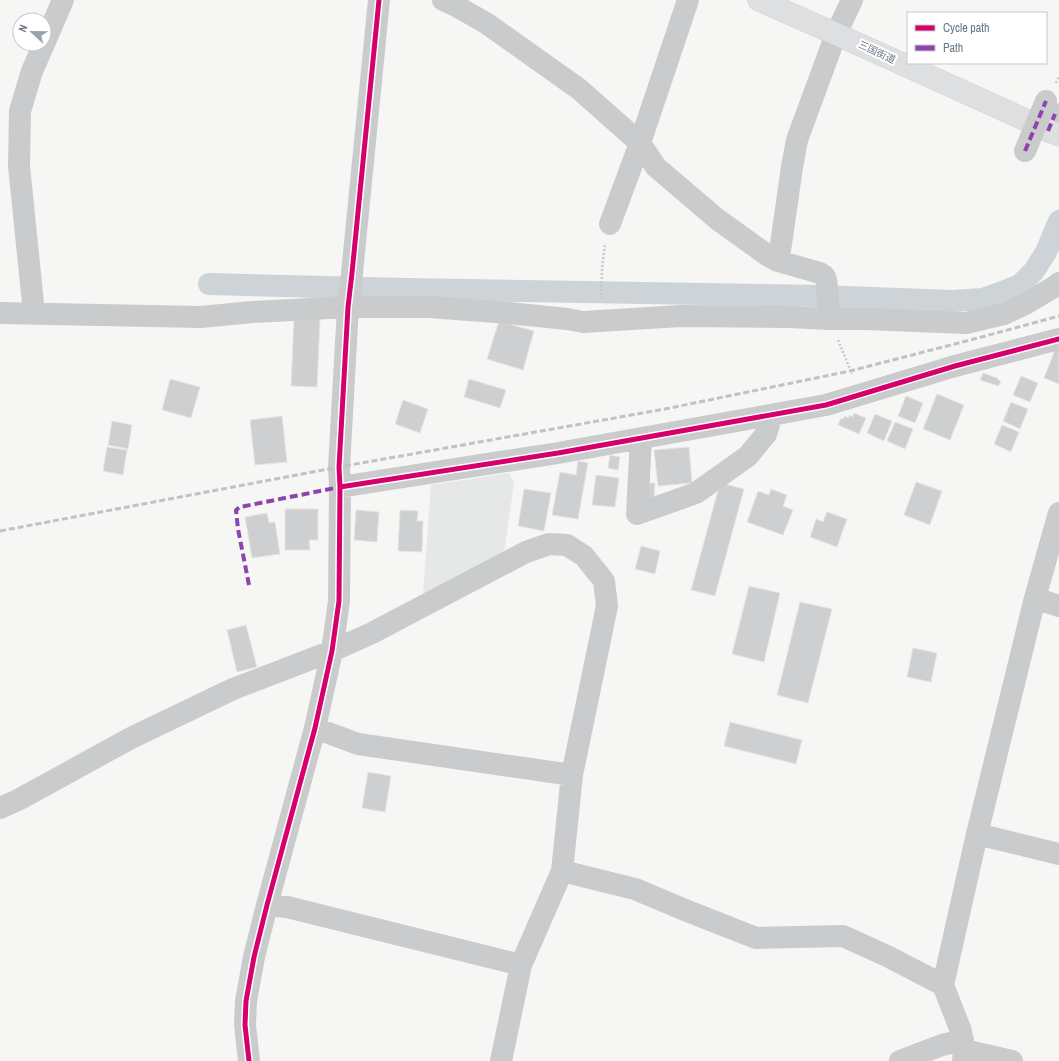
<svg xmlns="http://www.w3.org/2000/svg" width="1059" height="1061" font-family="'Archivo Narrow','Noto Sans JP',sans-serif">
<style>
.built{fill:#e6e7e7}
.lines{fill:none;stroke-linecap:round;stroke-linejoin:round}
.canal{stroke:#cdd3d6;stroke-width:22}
.building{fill:#cecfd0;stroke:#e5e5e4}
.highway-casing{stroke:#d3d4d4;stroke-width:23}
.path{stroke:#c8c9ca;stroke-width:2.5;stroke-dasharray:2 2;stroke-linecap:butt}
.minor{stroke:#cacbcc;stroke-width:22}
.highway{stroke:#dedfe0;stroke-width:22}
.rail{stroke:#c1c2c3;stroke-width:3;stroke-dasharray:6 3;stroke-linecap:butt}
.minor-bridge{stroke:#cacbcc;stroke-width:22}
.quiet{stroke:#8e44ad;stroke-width:4;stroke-dasharray:8 4;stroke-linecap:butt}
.cycleway-casing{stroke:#fff;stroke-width:8}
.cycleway{stroke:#d6006c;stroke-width:5}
.labels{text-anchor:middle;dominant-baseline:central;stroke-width:4;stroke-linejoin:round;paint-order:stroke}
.street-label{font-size:10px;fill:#687582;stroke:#fff}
</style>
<rect width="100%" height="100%" fill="#f6f6f5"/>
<path class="built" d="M509,473L514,483L504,554L423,595L431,485Z"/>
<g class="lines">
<path class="canal" d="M209,284L407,289L819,296L952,301L983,299L1003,292L1020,285L1034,271L1046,252L1059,221"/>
</g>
<path class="building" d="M294,318L320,319L317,387L291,386Z
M499,321L534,331L523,370L487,359Z
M1056,347H1059V384L1044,378Z
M983,373L997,378L1001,382L998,386L980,380Z
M1021,376L1038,383L1030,402L1013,395Z
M170,379L200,387L191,418L162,410Z
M469,379L506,390L500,408L464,397Z
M937,394L964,405L950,440L923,429Z
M906,396L923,403L915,423L898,416Z
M403,400L428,409L420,433L395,424Z
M1011,402L1028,409L1020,429L1003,421Z
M854,413L866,418L859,434L838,425L841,418L844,419V416L849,418V415L853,417Z
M875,414L892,421L884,441L867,433Z
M282,416L287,462L255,465L250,420Z
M112,421L132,425L128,449L108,445Z
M895,422L913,429L905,449L887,441Z
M1002,425L1019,432L1011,452L994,444Z
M107,447L127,450L123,475L103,471Z
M689,447L692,483L658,486L654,450Z
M610,455L620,457L618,470L608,468Z
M578,461L588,463L578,519L552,515L560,472L576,475Z
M596,475L619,478L615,507L592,505Z
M916,482L942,491L930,525L904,515Z
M643,483H655L654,498H643Z
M720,483L744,489L715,596L691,590Z
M524,489L551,493L544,531L518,526Z
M771,489L787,495L783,506L793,510L783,535L747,522L758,491L769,495Z
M285,509H318V540H309L310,550H285Z
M356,510L379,512L377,542L354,540Z
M400,510L418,511L417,521H423L422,552L398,551Z
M827,512L847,519L837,547L810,537L816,519L823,522Z
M267,513L269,523L275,522L280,554L252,558L245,517Z
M641,546L660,551L655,574L635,569Z
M749,586L780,593L764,662L732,654Z
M800,602L832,609L808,703L777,695Z
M246,625L257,667L237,672L227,630Z
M913,648L937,653L931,682L907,677Z
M730,722L802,740L796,764L724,746Z
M368,772L391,776L385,812L362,808Z"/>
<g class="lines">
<g class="highway-casing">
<path id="highway" d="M759,0L836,34L1059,135"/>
</g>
<path class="path" d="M1056,83L1059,76
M601,299L602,268L605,244
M838,340L852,374"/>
<path class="minor" d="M443,0L454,5L486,23L579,89L640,143L656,167L717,219L767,255L778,261L820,273C822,274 823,274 825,277C828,282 828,310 829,319
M44,44L63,0
M1048,131L1055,114
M610,224L640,143L688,0
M778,261L781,244L792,167L797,140L836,34L852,0
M0,313L201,317L252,312L348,307H429L509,313L567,319L583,322L681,316L789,317L829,319H865L966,323L1004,314L1027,303L1054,287L1059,283
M34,313L19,166L20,111L32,71L44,44
M641,438L637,514L696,493L748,456L766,434L772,415
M340,487L558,453L826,405L955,366L1059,339
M1035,598L1059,606
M315,728L358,744L572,775
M0,808L18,800L131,738L233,689L332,651L372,633L526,552L549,544L567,545L584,556L604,581L607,606L572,775L562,871L521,965L501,1061
M977,834L1059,854
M562,871L635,889L685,910L756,938L843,936L887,956L943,985
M267,905L287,907L521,965
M964,1050L1012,1061
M249,1061L245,1025L246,1001L254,957L267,905L315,728L332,651L339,601L340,487L339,467L348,307L352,273L379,0
M900,1061L942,1045L963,1040
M963,1061L964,1050L961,1031L943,985L977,834L1035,598L1059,513"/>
<use href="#highway" class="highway"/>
<path class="rail" d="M0,531L339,467L665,409L850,371L978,338L1059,316"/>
<path class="minor-bridge" d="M1025,151L1046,101"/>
<path class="quiet" d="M1048,131L1055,114
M1025,151L1046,101
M249,585L238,529L236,510L240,507L340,487"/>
<g class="cycleway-casing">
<path id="cycleway" d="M340,487L558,453L826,405L955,366L1059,339
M249,1061L245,1025L246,1001L254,957L267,905L315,728L332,651L339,601L340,487L339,467L348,307L352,273L379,0"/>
</g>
<use href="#cycleway" class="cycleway"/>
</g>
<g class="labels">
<g class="street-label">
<text transform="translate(877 52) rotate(25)">三国街道</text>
</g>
</g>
<rect x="907" y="12" width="140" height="52" fill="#ffffff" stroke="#c3c8cd"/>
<rect x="915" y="25" width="20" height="6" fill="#d6006c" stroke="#c3c8cd"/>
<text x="943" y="32" font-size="12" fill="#687582">Cycle path</text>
<rect x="915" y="45" width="20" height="6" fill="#8e44ad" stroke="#c3c8cd"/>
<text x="943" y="52" font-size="12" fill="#687582">Path</text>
<g transform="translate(32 32) rotate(292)"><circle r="19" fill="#ffffff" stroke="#c3c8cd"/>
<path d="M0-3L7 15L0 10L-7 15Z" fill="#9aa2aa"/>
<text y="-6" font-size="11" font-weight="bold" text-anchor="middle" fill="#687582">N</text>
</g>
</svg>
